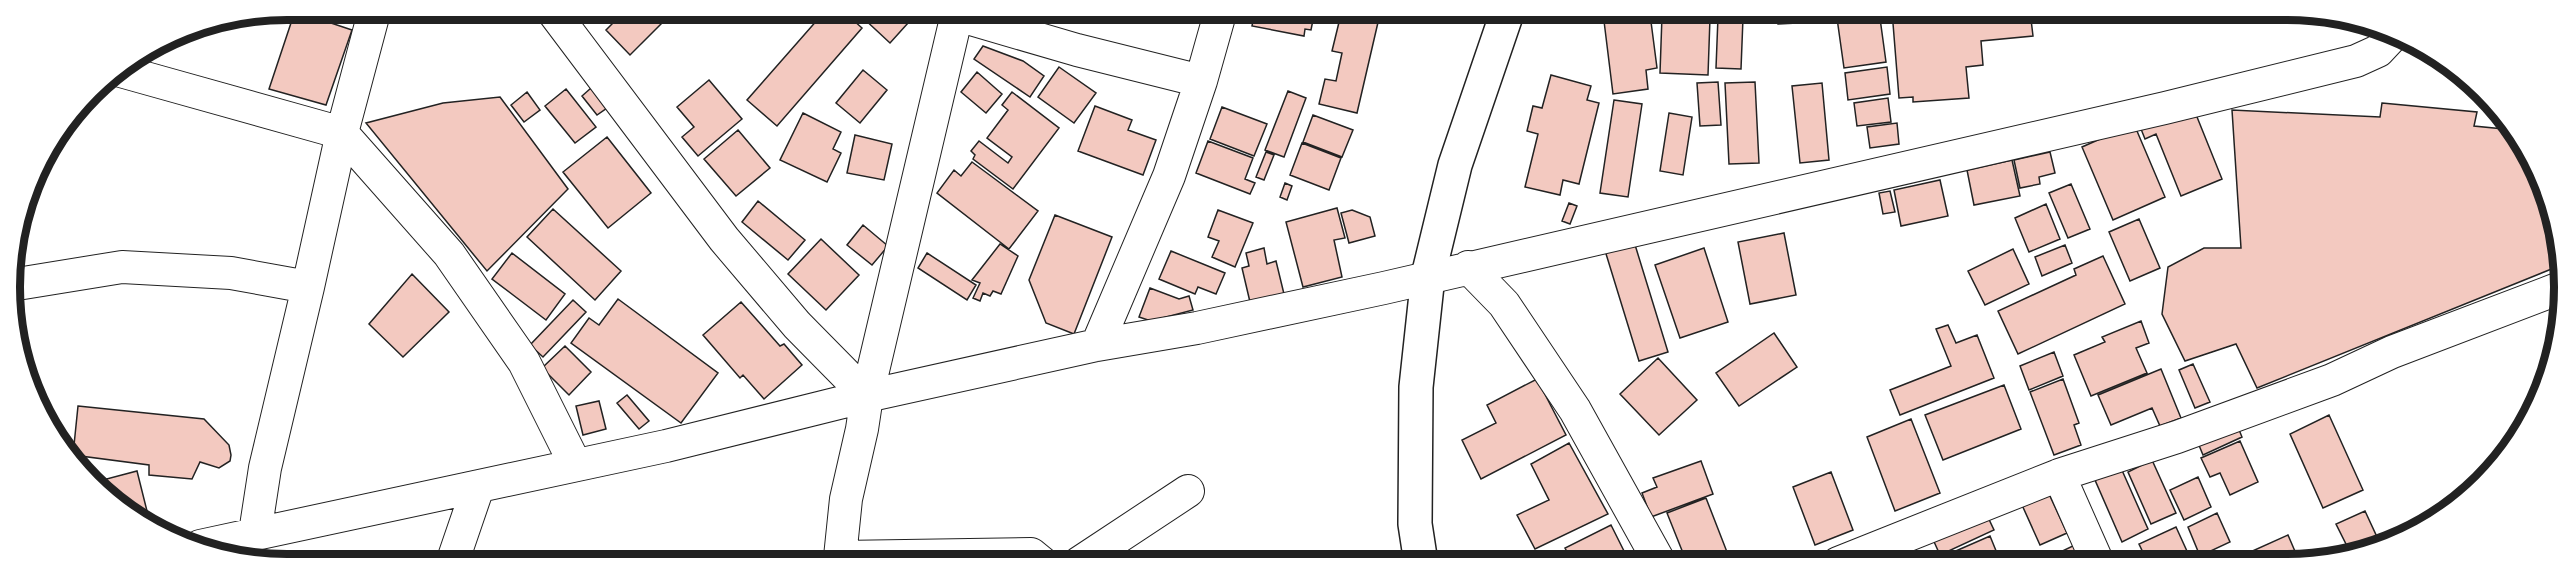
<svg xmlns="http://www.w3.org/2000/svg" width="2574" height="574" font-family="Spectral,serif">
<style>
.building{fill:#f3c9c0;stroke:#222;stroke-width:1.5}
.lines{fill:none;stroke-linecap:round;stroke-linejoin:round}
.street-casing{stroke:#222;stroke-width:34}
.secondary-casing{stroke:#222;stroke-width:36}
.street{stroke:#fff;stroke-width:32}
.secondary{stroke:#fff;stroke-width:33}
.rim{fill:none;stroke:#222;stroke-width:8}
</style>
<rect width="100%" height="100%" fill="#fff"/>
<path class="building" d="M627,9H676L630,55L606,30Z
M826,10H842L862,28L777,126L747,100Z
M867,10H913L917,13L890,43L861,16Z
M1053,10H1074L1070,20L1051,15Z
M1255,10H1315L1311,30L1305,29L1304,36L1252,26Z
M1342,10L1379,18L1357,113L1319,104L1325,79L1336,81L1342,53L1332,51Z
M295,11L352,30L326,105L269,89Z
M1777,11H1816L1817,22L1778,24Z
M1836,11H1879L1886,62L1844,68Z
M1892,11H2030L2033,36L1981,41L1983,65L1966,67L1969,98L1913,102V97L1899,98Z
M1650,14L1657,68L1646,70L1648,89L1613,94L1604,21Z
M1662,16L1710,18L1708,75L1660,73Z
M1718,17L1743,18L1741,69L1716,68Z
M983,46L1023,61L1044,76L1030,97L974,59Z
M1059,67L1096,93L1074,123L1038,97Z
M1887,67L1890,94L1848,100L1845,73Z
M863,70L887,90L860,123L836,103Z
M977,72L1002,94L986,113L961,92Z
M1551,75L1591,86L1587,100L1599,103L1579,184L1563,180L1560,195L1525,187L1538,134L1527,131L1533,106L1542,108Z
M709,80L742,119L698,156L682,137L694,127L677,107Z
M1718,82L1721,125L1700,126L1697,83Z
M1755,82L1759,163L1729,164L1725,83Z
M1822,83L1829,160L1800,163L1792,86Z
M591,88L607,108L597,115L582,96Z
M566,89L596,127L575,143L545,106Z
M1288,91L1306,98L1284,157L1265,150Z
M527,92L540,110L524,122L511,105Z
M1012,92L1059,128L1013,189L973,159L975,155L971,151L979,141L1008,163L1012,157L987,138L1008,110L1002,105Z
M500,97L568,189L487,271L366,123L443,103Z
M1888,98L1891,122L1857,126L1854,103Z
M1614,100L1642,104L1628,197L1600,193Z
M2382,103L2477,112L2474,126L2514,130L2556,215L2559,266L2257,388L2236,344L2185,361L2162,314L2168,267L2204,248H2241L2232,110L2380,117Z
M1095,106L1132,120L1128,130L1156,140L1143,175L1078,151Z
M1222,107L1267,124L1254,156L1210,139Z
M2193,107L2222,179L2181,196L2156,134L2145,139L2141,129Z
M803,113L841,132L833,149L841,153L827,182L780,160Z
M1669,113L1692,117L1683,175L1660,171Z
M1313,115L1353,130L1342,157L1303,142Z
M1897,123L1899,144L1870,148L1867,127Z
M2134,124L2165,197L2113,220L2082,147Z
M738,130L770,168L736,196L704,159Z
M855,135L892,144L884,180L847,173Z
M607,137L651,193L608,228L563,172Z
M1208,141L1253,158L1245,179L1255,183L1250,194L1196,173Z
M1302,143L1341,158L1329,190L1290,175Z
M1266,152L1274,155L1264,180L1256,177Z
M2050,152L2055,173L2039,177L2040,184L2020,188L2014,160Z
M2012,160L2020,196L1974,205L1967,170Z
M972,162L1038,211L1009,249L937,193L954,170L961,176Z
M1940,180L1948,216L1901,226L1894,190Z
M1285,183L1292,186L1287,200L1280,197Z
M2071,184L2090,229L2068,238L2049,193Z
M1890,191L1895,212L1883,214L1879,193Z
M758,201L805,240L788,260L742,222Z
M1569,203L1577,206L1570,224L1562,221Z
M2046,204L2060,239L2029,252L2015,218Z
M1337,208L1345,238L1334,240L1342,277L1303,287L1286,222Z
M553,209L621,271L595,300L527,237Z
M1218,210L1253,223L1235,267L1212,257L1219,241L1208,237Z
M1352,210L1370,217L1375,236L1349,243L1341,213Z
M1055,215L1112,237L1074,334L1046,323L1029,280Z
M2139,219L2160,268L2130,281L2109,232Z
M863,225L888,246L872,265L847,245Z
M1784,233L1796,295L1750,304L1738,242Z
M1632,235L1668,352L1639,361L1603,244Z
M821,239L859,275L826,310L788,274Z
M1000,244L1018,256L1001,294L993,291L990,296L983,293L980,301L973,298L980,283L972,280Z
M2065,245L2072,263L2042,276L2035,257Z
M1264,248L1267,264L1276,261L1284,294L1250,302L1242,268L1249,266L1246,253Z
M1704,248L1728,322L1680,338L1655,265Z
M2013,249L2029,284L1985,305L1968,271Z
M1171,251L1225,273L1216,294L1198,287L1195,294L1159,279Z
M512,253L565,294L546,320L492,279Z
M927,253L976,285L967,300L918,268Z
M2103,256L2125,304L2018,354L1998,311L2076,275L2074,269Z
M412,274L449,312L403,357L369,324Z
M1150,288L1179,299L1189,296L1193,310L1151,321L1139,317Z
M618,299L718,373L681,423L571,343L589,318L599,325Z
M573,300L586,312L543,357L530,345Z
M741,302L780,346L784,344L802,365L764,399L743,375L740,378L703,335Z
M2141,321L2149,343L2136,348L2147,373L2091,396L2074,355L2105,342L2102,337Z
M1948,325L1956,343L1977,335L1994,378L1900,415L1890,390L1951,366L1936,329Z
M1774,333L1797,367L1739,406L1716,373Z
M565,346L591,372L569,395L542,368Z
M2054,352L2063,376L2029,390L2020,366Z
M1658,358L1697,400L1659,435L1620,394Z
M2193,364L2210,402L2195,408L2179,370Z
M2161,369L2181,418L2160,426L2152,408L2111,425L2098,395Z
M1537,379L1566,435L1481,479L1462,440L1496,423L1487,405Z
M2063,379L2079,423L2074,425L2081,445L2054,455L2030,392Z
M2004,385L2021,429L1943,460L1925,415Z
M627,395L649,421L639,429L617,403Z
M599,401L606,429L583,435L576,406Z
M78,406L204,419L229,445L231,455L230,461L219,468L200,462L192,479L149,475V465L73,455Z
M2329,415L2363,490L2323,508L2290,434Z
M1911,419L1940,493L1895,511L1867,437Z
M2235,420L2242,437L2203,455L2196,438Z
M2240,441L2258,482L2230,495L2220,473L2210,477L2201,458Z
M1569,443L1608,514L1535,549L1517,515L1549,500L1531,464Z
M2152,460L2176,513L2151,524L2128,472Z
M1701,461L1713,494L1651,517L1642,493L1657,487L1653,478Z
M2121,468L2148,529L2122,542L2095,480Z
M137,471L149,519L141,521L95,482Z
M1831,472L1853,530L1815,545L1793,487Z
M2198,477L2211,507L2184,520L2170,490Z
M2049,494L2067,533L2040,545L2022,505Z
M1706,498L1727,552L1700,563H1687L1667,513Z
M1985,511L1994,530L1940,555L1931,535Z
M2365,511L2377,537L2349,550L2336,524Z
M2217,513L2230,542L2200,556L2188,527Z
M1611,525L1630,563H1573L1565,548Z
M2176,527L2191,560L2185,563H2148L2139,544Z
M2288,535L2300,563H2239L2237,558Z
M1990,536L2001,563H1944L1942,557Z
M2079,543L2088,563H2060L2056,554Z
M260,545L264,563H250L229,555Z
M1898,553L1902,563H1881Z
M2050,553L2054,563H2029Z
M1544,555L1548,563H1525Z"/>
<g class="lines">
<g class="street-casing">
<path id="street" d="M551,9L724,239L797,325L867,396
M950,10L957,15L1077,50L1201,81
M117,70L342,133L449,254L524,362L575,464
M1468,267L1504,304L1575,410L1660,563
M11,285L122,267L231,273L308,287
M1097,345L1169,176L1201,81L1221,10
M2059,475L2098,563
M255,533L265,468L308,287L342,133L375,9
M200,546L666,446L867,396L1097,345L1197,328L1384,288L2165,108L2356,61L2378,51L2393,35
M840,557L1031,554L1042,563
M452,563L478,487
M841,563L840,557L846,499L862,429L867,396L958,10
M1079,563L1188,491
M1838,563L2059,475L2177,437L2332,380L2392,352L2560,288"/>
</g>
<g class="secondary-casing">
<path id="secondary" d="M1421,563L1415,524L1416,387L1428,276L1455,165L1508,10"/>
</g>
<use href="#street" class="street"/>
<use href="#secondary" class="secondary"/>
</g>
<path d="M0 0H2574V574H0ZM287 20H2287A267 267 0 0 1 2554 287V287A267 267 0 0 1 2287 554H287A267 267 0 0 1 20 287V287A267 267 0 0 1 287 20Z" fill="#fff" fill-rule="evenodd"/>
<path class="rim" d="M287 20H2287A267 267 0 0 1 2554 287V287A267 267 0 0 1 2287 554H287A267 267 0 0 1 20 287V287A267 267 0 0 1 287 20Z"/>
</svg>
